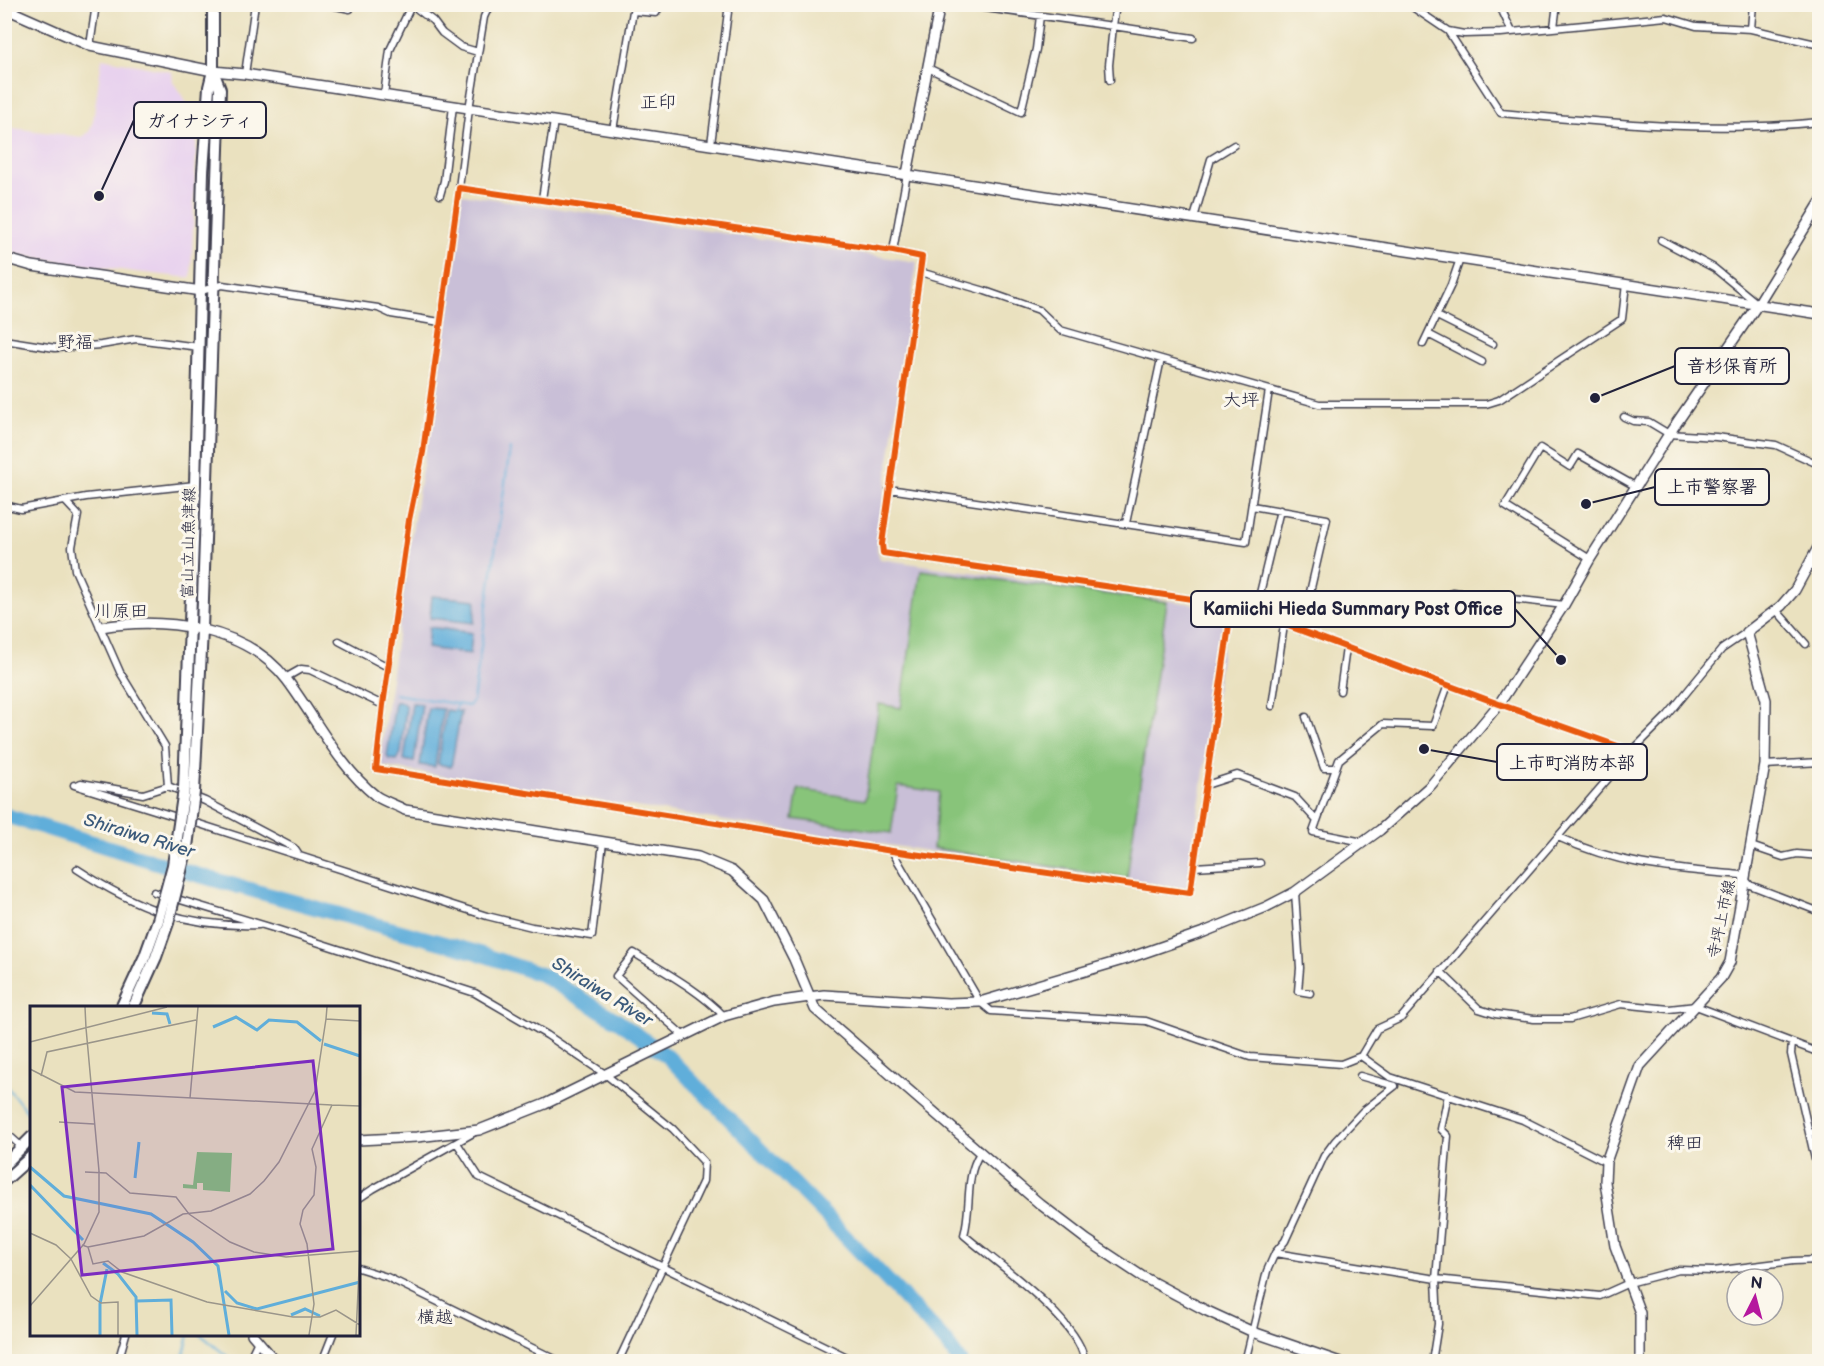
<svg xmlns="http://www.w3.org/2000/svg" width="1824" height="1366" font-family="'Balsamiq Sans','Klee One',sans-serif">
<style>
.built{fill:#e8d2ee}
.industrial{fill:#c9bfd7}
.green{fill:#88c47a;stroke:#55735a;stroke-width:1.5}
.water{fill:#60aeda;stroke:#41688a;stroke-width:1.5}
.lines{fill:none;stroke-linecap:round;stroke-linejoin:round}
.stream{stroke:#60aeda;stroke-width:2}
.river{stroke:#60aeda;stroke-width:15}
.street-casing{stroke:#403f4f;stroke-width:9}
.secondary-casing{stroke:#403f4f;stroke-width:12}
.primary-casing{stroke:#403f4f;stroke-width:14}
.street{stroke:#fff;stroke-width:6}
.secondary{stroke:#fff;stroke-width:9}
.primary{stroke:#fff;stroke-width:10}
.primary-bridge-casing{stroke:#403f4f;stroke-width:14;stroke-linecap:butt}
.primary-bridge{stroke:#fff;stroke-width:10}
.cycleway-casing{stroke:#fbf7ec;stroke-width:10}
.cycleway{stroke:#e8590c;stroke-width:6}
.labels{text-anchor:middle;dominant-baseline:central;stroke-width:6;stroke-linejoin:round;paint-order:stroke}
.street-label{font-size:16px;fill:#22223b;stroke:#fbf7ec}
.neighbourhood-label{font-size:18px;fill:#22223b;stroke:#fbf7ec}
.water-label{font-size:18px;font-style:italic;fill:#3b5a7b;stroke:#fbf7ec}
.inset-river{fill:none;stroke:#60aeda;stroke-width:3}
.inset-road{fill:none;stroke:#9a958a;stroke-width:1.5}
.view{fill:#7b2cbf;fill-opacity:0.15;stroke:#7b2cbf;stroke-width:3}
.inset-edge{fill:none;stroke:#22223b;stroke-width:3}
.leader{fill:none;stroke:#22223b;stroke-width:2}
.callout-dot{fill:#22223b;stroke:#fbf7ec;stroke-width:2}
.callout{fill:#fbf7ec;stroke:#22223b;stroke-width:2}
.callout-label{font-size:18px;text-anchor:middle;font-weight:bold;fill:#22223b}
</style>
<rect width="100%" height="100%" fill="#fbf7ec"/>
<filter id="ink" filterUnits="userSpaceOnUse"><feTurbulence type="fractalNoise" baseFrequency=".0167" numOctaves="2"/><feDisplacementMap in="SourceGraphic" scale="12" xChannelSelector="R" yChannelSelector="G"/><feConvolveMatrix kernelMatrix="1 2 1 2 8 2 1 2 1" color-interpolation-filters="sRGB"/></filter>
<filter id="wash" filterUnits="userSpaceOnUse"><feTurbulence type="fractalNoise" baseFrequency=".008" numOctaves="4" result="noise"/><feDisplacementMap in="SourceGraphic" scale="24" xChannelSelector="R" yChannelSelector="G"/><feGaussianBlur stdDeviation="1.35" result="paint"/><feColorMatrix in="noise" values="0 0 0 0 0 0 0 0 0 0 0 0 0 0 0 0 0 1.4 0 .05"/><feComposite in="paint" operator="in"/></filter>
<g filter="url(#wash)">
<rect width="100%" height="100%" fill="#eae1bf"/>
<path class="built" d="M102,58L172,72L173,82L194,114L197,124L191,278L136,272L24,256L5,251V127L82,137L89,132L93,121Z"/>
<path class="industrial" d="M462,194L917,262L877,549L880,559L1228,609L1187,889L725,821L379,766L408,556L429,427Z"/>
<path class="green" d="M921,570L1167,602L1146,740L1127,878L933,848L939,792L898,786L891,833L793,819L798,789L865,800L879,704L901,708Z"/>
<path class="water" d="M432,596L476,600L474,623L430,618Z
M429,627L472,633L470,654L427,648Z
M395,702H402L406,707L401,753L397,760L389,759L387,756Z
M412,703L422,704L414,762L404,760Z
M428,708L443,709L435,767L420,765Z
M446,710L461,712L451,767L438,764Z"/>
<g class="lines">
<path class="stream" d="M395,694L457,704L455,711
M457,704L469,706L473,701L510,449
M4,1083L31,1117
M200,1334L234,1362
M182,1362L189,1334"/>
<path class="river" d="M4,815L194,874L475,952L542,975L618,1021L667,1056L821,1211L946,1342L960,1362"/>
</g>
</g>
<g filter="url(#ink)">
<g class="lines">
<g class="street-casing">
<path id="street" d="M326,4L350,9L351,4
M957,4L1113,26L1116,4
M1408,4L1448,31L1464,34L1501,33L1666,17L1696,26L1751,29L1820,45
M1499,4L1512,32
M412,5L433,21L442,33L461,47L478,52
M1554,27L1557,4
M1751,29L1753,4
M1448,31L1501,113C1607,123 1713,133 1820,122
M90,46L96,4
M928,68L1021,112L1036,49L1040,16
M245,74L255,4
M1110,80L1109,65L1113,26L1193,38
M384,95L390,50L412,4
M613,130L633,11L656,13L661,4
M711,144L729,4
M459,188L469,109L484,17L490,4
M440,195L444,181L453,106
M542,199L554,121
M1194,218L1211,159L1234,145
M1661,240L1714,268L1758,304
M893,251L907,174
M920,272L985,291L1039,310L1060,330L1319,404H1486L1499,400L1622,319L1626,284
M201,291L222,285L378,308L391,314L440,322
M1437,316L1493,344
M1428,334L1482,362
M4,340L55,348L101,345L136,339L199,347
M1423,344L1451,285L1460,259
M1624,417L1633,421L1649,422L1669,434L1716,437L1776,445L1820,465
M889,489L1246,542L1269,390
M65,501L78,515L72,547L75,570L120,672L165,746L168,786L143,794L81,783L77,785
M4,505L21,509L86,497L195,485
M1252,506L1327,519L1301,631
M1126,523L1161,359
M1590,559L1505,506L1540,448L1570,467L1578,454L1635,486
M1452,592L1564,605
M1232,605L1190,893L892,851L376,769L383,705L409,520L423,452L459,188L893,251L922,257L882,544L883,553L1232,605L1499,704L1632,751
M1777,611L1806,644
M1255,614L1280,510
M339,641L388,667
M285,678L301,669L310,670L383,705
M1340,691L1346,648
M1272,706L1284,625
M1306,717L1324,768H1336
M1765,765L1820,762
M74,785L180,818
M1206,785L1237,775L1295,797L1317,821
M168,786L205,801L294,848L298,854
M190,821L487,916L532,927L592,936L603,842
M1558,837C1620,866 1674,869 1741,875L1750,885L1820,912
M1363,842L1313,832L1339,760L1383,724L1433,726L1448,685
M1751,846L1783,857L1797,854L1820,856
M892,851L980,1002L991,1011L1146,1021L1250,1057L1341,1064L1361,1056L1390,1077L1523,1120L1606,1162
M1194,867L1260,863
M77,869C136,908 188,928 259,925
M154,892L273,928L475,993L547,1035L605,1074L673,1129L704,1162L703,1181L618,1362
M1295,892L1300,968L1298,991L1310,993
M1440,971L1479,1009L1495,1014L1534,1019H1570L1621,1004L1669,1009L1696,1006L1820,1053
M684,1036L616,976L634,953C665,972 699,990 724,1016
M1792,1043L1791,1054L1820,1181
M1361,1056L1377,1029L1401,1018L1632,751L1668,715L1722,649L1747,632
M1360,1076L1395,1086
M4,1131L22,1147
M1810,1133L1820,1131
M457,1143L479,1177L857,1362
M980,1153C964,1178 972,1207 964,1235C995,1262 1077,1319 1084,1358L1082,1362
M358,1199L373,1189L475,1132
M1275,1253L1436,1279L1600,1296L1629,1283L1679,1270L1713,1271L1793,1261L1820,1260
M358,1268L387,1277L561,1362
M85,1359L92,1362
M118,1362L126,1334
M248,1362L258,1341
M322,1362L333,1334
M1245,1362L1267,1271L1275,1253L1285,1241L1324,1156L1335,1141L1363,1111L1395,1086
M1432,1362L1438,1324L1436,1279L1448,1136L1441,1129L1448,1095"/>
</g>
<g class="secondary-casing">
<path id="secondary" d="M4,8L90,46L213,71L245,74L1820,314
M907,174L940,4
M4,258L32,266L201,291
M101,627C163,617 246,626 287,680C315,717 339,767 376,796C385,802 396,805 405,810L698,857L732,871L764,900L794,959L815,1009L1040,1204L1087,1240L1143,1277L1205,1310L1253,1332L1340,1362
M358,1140L417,1137L479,1130L545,1104L724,1016L774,1002L824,995L948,1003L980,1002L1126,959L1204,932L1266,907L1295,892L1380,830L1431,785L1499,704L1564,605L1590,559L1669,434L1758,304L1820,203
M252,1334L276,1362
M1640,1362V1313L1615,1246L1605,1182L1606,1162L1640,1066L1721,978L1730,962L1765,765L1766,700L1747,632L1781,606L1795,590L1820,544"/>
</g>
<g class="primary-casing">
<path id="primary" d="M184,789L195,485L203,172L209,87L213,71V4
M194,792L202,630L220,89L213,71
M121,1008L145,956L158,920
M133,1008L156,957L168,923
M4,1165L32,1137
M4,1181L32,1156"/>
</g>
<use href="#street" class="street"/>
<use href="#secondary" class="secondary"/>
<use href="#primary" class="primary"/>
<g class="primary-bridge-casing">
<path id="primary-bridge" d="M158,920L173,865L184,789
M168,923L187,847L194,792"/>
</g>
<use href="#primary-bridge" class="primary-bridge"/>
<g class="cycleway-casing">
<path id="cycleway" d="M1232,605L1190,893L892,851L376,769L383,705L409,520L423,452L459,188L893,251L922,257L882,544L883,553L1232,605L1499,704L1632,751"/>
</g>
<use href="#cycleway" class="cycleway"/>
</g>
</g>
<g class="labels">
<g class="street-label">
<text transform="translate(189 543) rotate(-89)">富山立山魚津線</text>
<text transform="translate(1722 919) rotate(-78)">寺坪上市線</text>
</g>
<g class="neighbourhood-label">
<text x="658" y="102">正印</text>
<text x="75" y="342">野福</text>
<text x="1241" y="400">大坪</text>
<text x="121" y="611">川原田</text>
<text x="1685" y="1143">稗田</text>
<text x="435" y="1317">横越</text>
</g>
<g class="water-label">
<text transform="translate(139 836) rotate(17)">Shiraiwa River</text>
<text transform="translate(602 992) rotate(32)">Shiraiwa River</text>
</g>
</g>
<g transform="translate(30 1006)">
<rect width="330" height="330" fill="#eae1bf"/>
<path d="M167,146L202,147L200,186L173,184V177H167V183L153,182V178L163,179Z" fill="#88c47a"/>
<path class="inset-river" d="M122,7L137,8L140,18M183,21L206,11L227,24L239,14L267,16L291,35M294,38L330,50M0,161L34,190L121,208L163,236L188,260L199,329M105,172L109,136M0,179L53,234M73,257L88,268L106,291L107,329M195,285L207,297L227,303L330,276M107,295L141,294L142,329M261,309L275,303L290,310M70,329V298L77,263"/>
<path class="inset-road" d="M55,1L56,22M297,1L296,13L330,15M0,36L137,1M0,63L45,86L302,99M11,70L17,46L166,14M160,92L168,1M29,116L64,118M55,166L76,167L100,187L146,191L159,208L200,236L224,246L256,251L330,245M0,227L26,239L41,253M52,239L58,241L63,258L78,255L92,266L177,296L263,311H290L306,304L330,319M58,241L114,230L153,208L181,205L220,188L234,175L249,156L285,85L296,13M41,253L61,290L71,297L88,296V329M0,300L54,238L69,206V165L56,22M279,329L284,298L277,238L270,218L273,204L284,189L286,161L282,143L302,99L330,100M326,329L330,242"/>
<path class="view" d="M283,55L303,243L52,269L32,81Z"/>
<rect width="330" height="330" class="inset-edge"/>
</g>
<path class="leader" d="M99 196L134 120M1595 398L1675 366M1586 504L1655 487M1561 660L1515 609M1424 749L1497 762"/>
<g class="callout-dot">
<circle cx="99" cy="196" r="6"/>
<circle cx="1595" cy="398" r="6"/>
<circle cx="1586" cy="504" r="6"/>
<circle cx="1561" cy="660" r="6"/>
<circle cx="1424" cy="749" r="6"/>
</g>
<g class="callout">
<rect x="134" y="102" width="132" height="36" rx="6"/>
<rect x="1675" y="348" width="114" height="36" rx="6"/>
<rect x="1655" y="469" width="114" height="36" rx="6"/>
<rect x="1191" y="591" width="324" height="36" rx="6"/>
<rect x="1497" y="744" width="150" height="36" rx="6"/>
</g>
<g class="callout-label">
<text x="200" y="127">ガイナシティ</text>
<text x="1732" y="372">音杉保育所</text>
<text x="1712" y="493">上市警察署</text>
<text x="1353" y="615">Kamiichi Hieda Summary Post Office</text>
<text x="1572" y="769">上市町消防本部</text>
</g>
<rect width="1824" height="1366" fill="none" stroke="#fbf7ec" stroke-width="24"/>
<g transform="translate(1755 1297) rotate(6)"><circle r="28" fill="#fbf7ec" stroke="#a4a2a5" stroke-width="1.5"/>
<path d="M0-4.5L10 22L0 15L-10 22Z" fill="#b5179e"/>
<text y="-9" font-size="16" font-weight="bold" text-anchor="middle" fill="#22223b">N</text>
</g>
</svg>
